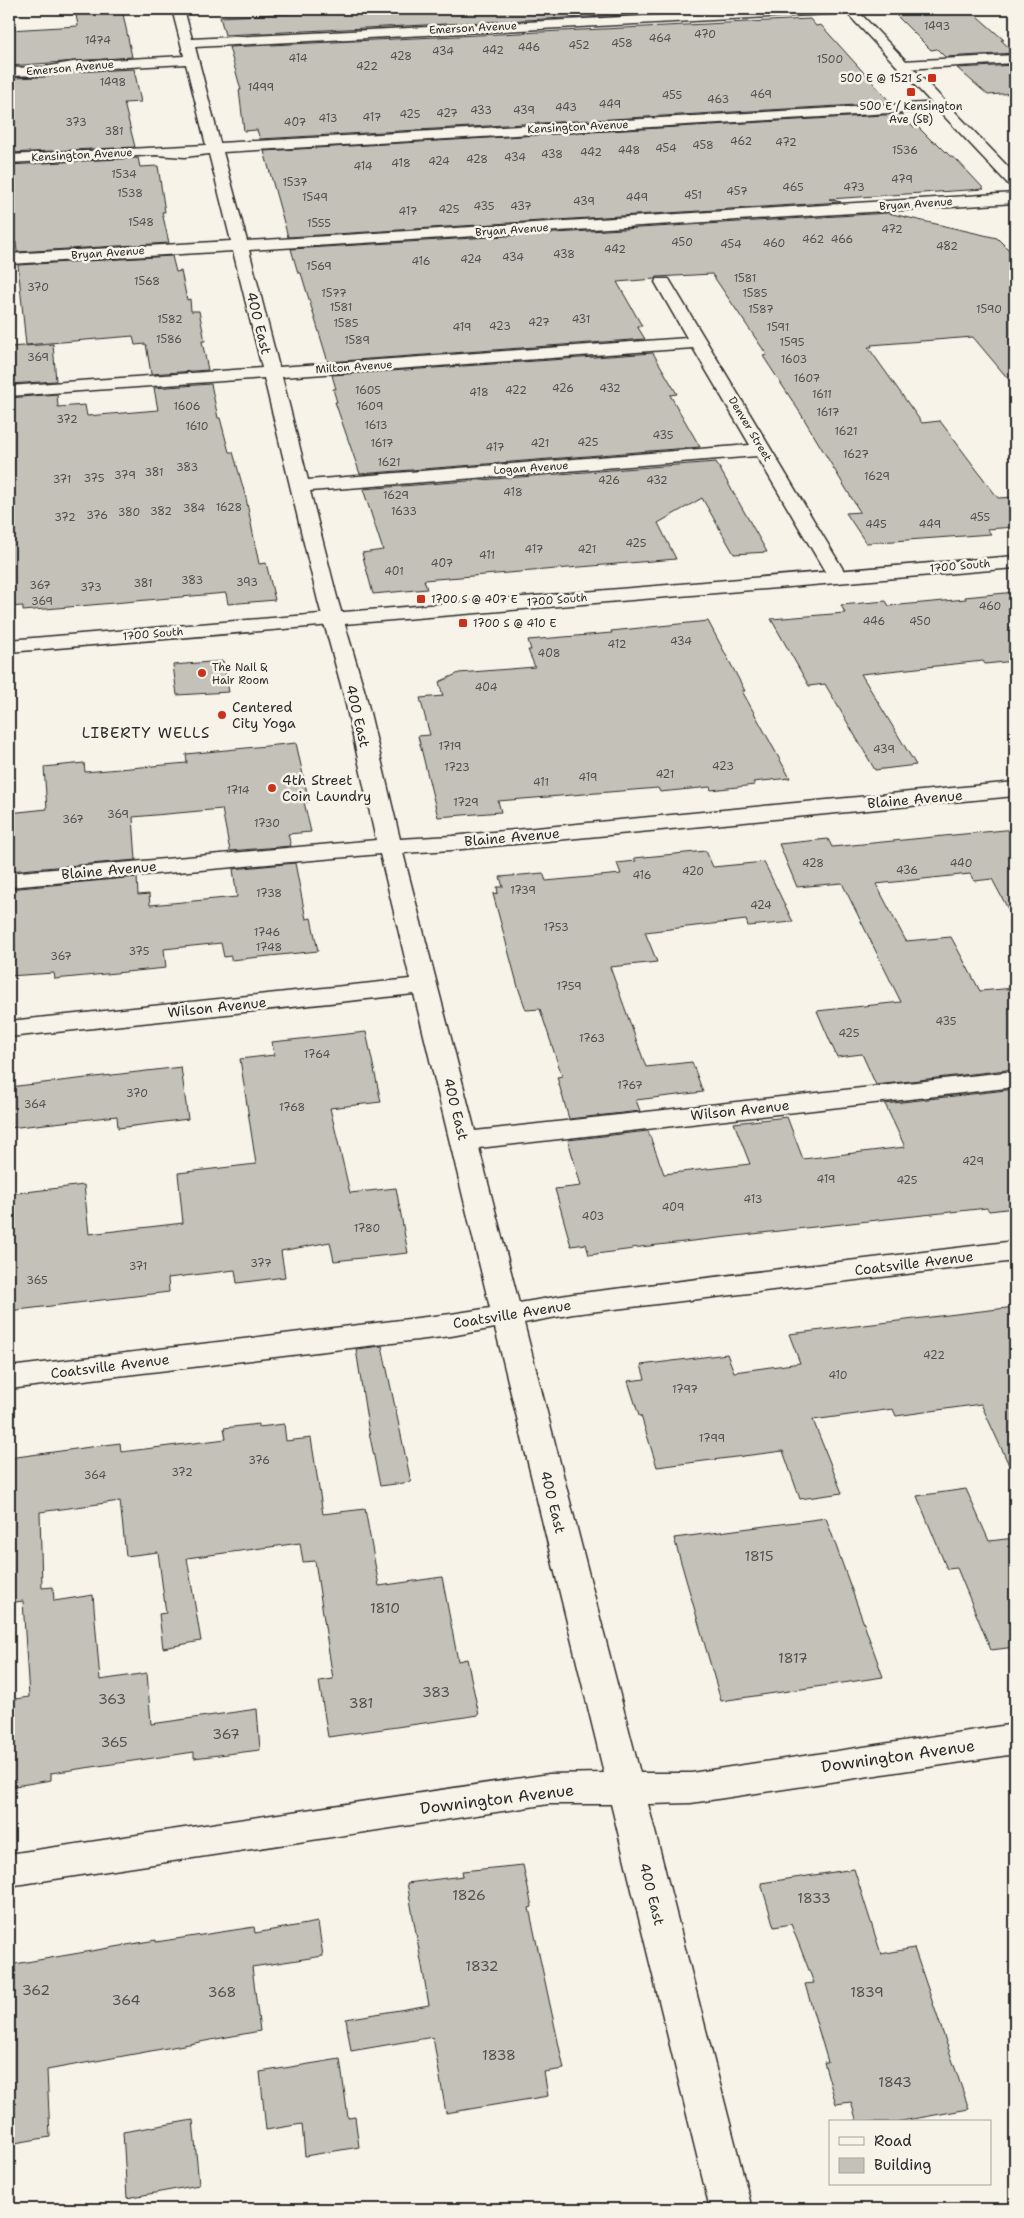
<svg xmlns="http://www.w3.org/2000/svg" width="1024" height="2218" font-family="'Shantell Sans',sans-serif">
<style>
.building{fill:#c4c1b9;stroke:#2b2b2b}
.lines{fill:none;stroke-linecap:round;stroke-linejoin:round}
.minor-casing{stroke:#2b2b2b;stroke-width:3}
.tertiary-casing{stroke:#2b2b2b;stroke-width:3}
.minor{fill:#f7f3e8;fill-rule:evenodd}
.tertiary{fill:#f7f3e8;fill-rule:evenodd}
.poi-dot{fill:#c8321e;stroke:#f7f3e8;stroke-width:2}
.labels{text-anchor:middle;dominant-baseline:central;stroke-width:5;stroke-linejoin:round;paint-order:stroke}
.number-label{font-size:11px;fill:#51504e}
.far-street-label{font-size:11px;fill:#2b2b2b;stroke:#f7f3e8}
.far-poi-label{font-size:11px;fill:#2b2b2b;stroke:#f7f3e8;text-anchor:start}
.street-label{font-size:14px;fill:#2b2b2b;stroke:#f7f3e8}
.poi-label{font-size:14px;fill:#2b2b2b;stroke:#f7f3e8;text-anchor:start}
.near-number-label{font-size:14px;fill:#51504e}
.neighbourhood-label{font-size:15px;letter-spacing:1px;fill:#2b2b2b;stroke:#f7f3e8}
.near-street-label{font-size:16px;fill:#2b2b2b;stroke:#f7f3e8}
</style>
<rect width="100%" height="100%" fill="#f7f3e8"/>
<filter id="ink" filterUnits="userSpaceOnUse"><feTurbulence type="fractalNoise" baseFrequency=".02" numOctaves="2"/><feDisplacementMap in="SourceGraphic" scale="10" xChannelSelector="R" yChannelSelector="G"/><feConvolveMatrix kernelMatrix="1 2 1 2 8 2 1 2 1" color-interpolation-filters="sRGB"/></filter>
<g filter="url(#ink)">
<path class="building" d="M75,9H122L132,57L9,66V30L78,26Z
M333,9H705V11L225,35L220,17L334,11Z
M890,9H969L1004,40H1001L1015,53L945,57L937,49L931,50Z
M810,19L816,26L821,25L891,103L260,139L257,130L244,131L239,90H241L229,47Z
M1015,65V93L988,95L957,68Z
M134,69L141,102L124,103L135,147L9,153V78L44,77L73,72Z
M901,114L913,127H918L933,142H936L950,156L957,160L984,189L829,199L841,202L288,237L264,151Z
M138,158L140,167L158,166L165,212H162L169,243L17,252L16,242H9V165Z
M888,213L997,238L1015,256V387L973,337L871,345L872,347H868L922,423L940,421L998,498L1015,497V527L987,529L991,534L866,543L846,513L860,512L801,414L763,356L767,355L712,274L657,277L655,279L617,282L642,326H637L645,339L328,362L301,273H298L291,249Z
M172,256L176,272L181,271L187,300L190,299L191,311H199L205,341H202L208,370L151,374L146,344L135,345L133,336L26,345L18,265Z
M53,344L56,381L9,384V347Z
M653,353L677,394L670,395L700,447L360,474L335,402H337L333,389H336L332,375Z
M211,384L218,418H220L229,452H233L246,498L259,564L266,563L275,600L228,604L226,593L23,611V606L9,607V398L57,394L58,407L85,405L87,416L158,410L154,388Z
M716,462L767,552L734,554L702,498L658,523L676,559L424,580L427,589L373,594L362,553L383,550L363,489Z
M1015,592V661L985,664L983,661L861,674L916,765L875,770L825,684L809,686L771,619L845,613L841,605L886,601L889,606L966,599L965,597Z
M708,621L745,691H742L790,778L753,782L755,785L711,790L710,787L660,792L658,788L498,801L501,812L438,817L418,736L430,735L420,698L443,696L439,682L459,673L535,667L528,650H531L528,640L612,633L611,631Z
M223,661L229,692L177,695L173,665Z
M296,743L309,802H304L311,832L288,834L291,846L230,851L222,809L133,817L136,860L9,871V813L47,809L44,767L84,763L85,772L187,763L186,754Z
M1015,829V922L992,879L974,881L970,874L876,884L906,941L951,937L980,991L1015,988V1069L876,1085L862,1054L837,1057L817,1011L901,1002L842,883L797,887L779,844L828,839L832,847Z
M706,851L713,867L764,862L793,922L748,926L746,920L645,932L657,962L610,967L646,1067L692,1062L703,1092L636,1100L640,1111L569,1119L557,1077L562,1076L540,1009L526,1010L518,987L493,894L498,893L497,887H503L500,877L543,873L546,881L621,874L617,863L636,861L634,858Z
M295,863L306,919L311,918L318,951L231,960V956L224,957L221,943L164,949L166,968L55,979L54,973L9,976V889L137,877L138,895L149,894L150,905L237,897L233,869Z
M366,1032L381,1102L330,1108L350,1193L396,1188L408,1253L334,1261L330,1242L281,1251L285,1277L237,1283L235,1270L168,1278L169,1292L9,1311V1194L84,1185L89,1234L183,1223L178,1173L256,1164L240,1059L274,1055L272,1042Z
M181,1067L188,1119L118,1128L117,1116L9,1128V1087Z
M1015,1089V1208L989,1211L987,1208L805,1228L632,1248L633,1249L589,1255L586,1244L571,1246L555,1189L581,1186L568,1140L648,1131L664,1174L750,1164L734,1123L787,1117L803,1159L905,1147L885,1104Z
M1015,1307V1478L981,1404L896,1416L893,1409L813,1420L842,1493L800,1499L783,1451L657,1467L641,1416H639L628,1381L645,1379L641,1365L727,1354L734,1372L800,1363L789,1334Z
M382,1346L411,1482L380,1486L368,1427L356,1349Z
M259,1424V1427L284,1424L286,1441L311,1438L323,1514L365,1509L379,1586L442,1577L458,1661L467,1659L479,1715L328,1737L319,1681L333,1679L315,1561L303,1562L300,1543L187,1558L201,1641L163,1648L159,1614L166,1613L158,1552L126,1556L120,1501L40,1512L42,1588L53,1587L54,1601L93,1595L100,1680L147,1673L151,1724L257,1709L260,1750L194,1758V1752L51,1773V1780L9,1787V1700L29,1697L23,1601L9,1603V1458L120,1443L121,1452L226,1439L224,1428Z
M966,1489L989,1541L1015,1538V1647L991,1650L957,1568L947,1569L917,1496Z
M826,1518L883,1677L721,1701L674,1538Z
M523,1865L532,1907L529,1908L564,2069L544,2072L548,2096L446,2113L433,2037L351,2051L346,2019L429,2005L407,1883L463,1876L462,1871Z
M854,1869L881,1954L914,1948L969,2109L896,2122H857L851,2102L836,2104L824,2062H828L805,1984L814,1983L791,1924L774,1927L761,1883Z
M318,1922L323,1956L252,1967L260,2031L47,2070L50,2137L9,2144V1965L156,1940V1942L254,1927L255,1933Z
M340,2059L348,2118L355,2117L359,2147L305,2156L302,2124L266,2130L260,2072Z
M193,2120L199,2185L127,2198L123,2132Z"/>
<g class="lines">
<g class="minor-casing">
<path id="minor" d="M172,9H184L192,39L779,9H855L849,13L195,47L220,143L942,102L949,106L942,110L223,152L247,241L1015,193V203L249,250L279,367L687,338L655,282L657,279H669L847,576L844,580L837,582L830,580L757,456L310,491L338,601L366,696L400,839L452,836L1015,782V796L452,850L403,853L475,1131L1015,1071V1087L479,1148L519,1303L573,1294L1015,1241V1261L573,1314L524,1323L640,1773H691L1015,1724V1754L691,1803L648,1804L752,2209H710L611,1804H549L9,1886V1854L549,1774L604,1773L495,1328L451,1336L9,1389V1367L451,1314L490,1308L414,994L9,1037V1021L410,979L380,854L9,887V873L376,840L344,696L318,601L264,378L9,396V386L262,368L233,251L9,264V254L231,241L209,154L185,157L156,155L9,163V155L206,145L186,64L73,70L44,75L9,76V68L44,67L73,62L184,56ZM693,348L750,445L308,480L282,377Z
M1015,55V63L903,69L896,65L903,61Z"/>
</g>
<g class="tertiary-casing">
<path id="tertiary" d="M843,9H856L1015,174V187L1010,186Z
M1015,556V568L9,652V640Z"/>
</g>
<use href="#minor" class="minor"/>
<use href="#tertiary" class="tertiary"/>
</g>
</g>
<g class="poi-dot">
<rect x="927" y="73" width="10" height="10" rx="2.5"/>
<rect x="906" y="87" width="10" height="10" rx="2.5"/>
<rect x="416" y="594" width="10" height="10" rx="2.5"/>
<rect x="458" y="618" width="10" height="10" rx="2.5"/>
<circle cx="202" cy="673" r="5"/>
<circle cx="222" cy="715" r="5"/>
<circle cx="272" cy="788" r="5"/>
</g>
<g class="labels">
<g class="number-label">
<text x="937" y="26">1493</text>
<text x="705" y="34">470</text>
<text x="660" y="38">464</text>
<text x="98" y="40">1474</text>
<text x="622" y="43">458</text>
<text x="579" y="45">452</text>
<text x="529" y="47">446</text>
<text x="493" y="50">442</text>
<text x="443" y="51">434</text>
<text x="401" y="56">428</text>
<text x="298" y="58">414</text>
<text x="830" y="59">1500</text>
<text x="367" y="66">422</text>
<text x="113" y="82">1498</text>
<text x="261" y="87">1499</text>
<text x="761" y="94">469</text>
<text x="672" y="95">455</text>
<text x="718" y="99">463</text>
<text x="610" y="104">449</text>
<text x="566" y="107">443</text>
<text x="481" y="110">433</text>
<text x="524" y="110">439</text>
<text x="447" y="113">427</text>
<text x="410" y="114">425</text>
<text x="372" y="117">417</text>
<text x="328" y="118">413</text>
<text x="76" y="122">373</text>
<text x="295" y="122">407</text>
<text x="114" y="131">381</text>
<text x="741" y="141">462</text>
<text x="786" y="142">472</text>
<text x="703" y="145">458</text>
<text x="666" y="148">454</text>
<text x="629" y="150">448</text>
<text x="905" y="150">1536</text>
<text x="591" y="152">442</text>
<text x="552" y="154">438</text>
<text x="515" y="157">434</text>
<text x="477" y="159">428</text>
<text x="439" y="161">424</text>
<text x="401" y="163">418</text>
<text x="363" y="166">414</text>
<text x="124" y="174">1534</text>
<text x="902" y="179">479</text>
<text x="295" y="182">1537</text>
<text x="793" y="187">465</text>
<text x="854" y="187">473</text>
<text x="737" y="191">457</text>
<text x="130" y="193">1538</text>
<text x="693" y="195">451</text>
<text x="315" y="197">1549</text>
<text x="637" y="197">449</text>
<text x="584" y="201">439</text>
<text x="484" y="206">435</text>
<text x="521" y="206">437</text>
<text x="449" y="209">425</text>
<text x="408" y="211">417</text>
<text x="141" y="222">1548</text>
<text x="319" y="223">1555</text>
<text x="892" y="229">472</text>
<text x="813" y="239">462</text>
<text x="842" y="239">466</text>
<text x="682" y="242">450</text>
<text x="774" y="243">460</text>
<text x="731" y="244">454</text>
<text x="947" y="246">482</text>
<text x="615" y="249">442</text>
<text x="564" y="254">438</text>
<text x="513" y="257">434</text>
<text x="471" y="259">424</text>
<text x="421" y="261">416</text>
<text x="319" y="266">1569</text>
<text x="745" y="278">1581</text>
<text x="147" y="281">1568</text>
<text x="38" y="287">370</text>
<text x="334" y="293">1577</text>
<text x="755" y="293">1585</text>
<text x="341" y="307">1581</text>
<text x="761" y="309">1587</text>
<text x="989" y="309">1590</text>
<text x="170" y="319">1582</text>
<text x="581" y="319">431</text>
<text x="539" y="322">427</text>
<text x="346" y="323">1585</text>
<text x="500" y="326">423</text>
<text x="462" y="327">419</text>
<text x="778" y="327">1591</text>
<text x="169" y="339">1586</text>
<text x="357" y="340">1589</text>
<text x="792" y="342">1595</text>
<text x="38" y="357">369</text>
<text x="794" y="359">1603</text>
<text x="807" y="378">1607</text>
<text x="563" y="388">426</text>
<text x="610" y="388">432</text>
<text x="368" y="390">1605</text>
<text x="516" y="390">422</text>
<text x="479" y="392">418</text>
<text x="822" y="394">1611</text>
<text x="187" y="406">1606</text>
<text x="370" y="406">1609</text>
<text x="828" y="412">1617</text>
<text x="67" y="419">372</text>
<text x="376" y="425">1613</text>
<text x="197" y="426">1610</text>
<text x="846" y="431">1621</text>
<text x="663" y="435">435</text>
<text x="588" y="442">425</text>
<text x="382" y="443">1617</text>
<text x="540" y="443">421</text>
<text x="495" y="447">417</text>
<text x="856" y="454">1627</text>
<text x="389" y="462">1621</text>
<text x="187" y="467">383</text>
<text x="154" y="472">381</text>
<text x="125" y="475">379</text>
<text x="877" y="476">1629</text>
<text x="94" y="478">375</text>
<text x="62" y="479">371</text>
<text x="609" y="480">426</text>
<text x="657" y="480">432</text>
<text x="513" y="492">418</text>
<text x="396" y="495">1629</text>
<text x="229" y="507">1628</text>
<text x="194" y="508">384</text>
<text x="161" y="511">382</text>
<text x="404" y="511">1633</text>
<text x="129" y="512">380</text>
<text x="97" y="515">376</text>
<text x="65" y="517">372</text>
<text x="980" y="517">455</text>
<text x="876" y="524">445</text>
<text x="930" y="524">449</text>
<text x="636" y="543">425</text>
<text x="534" y="549">417</text>
<text x="587" y="549">421</text>
<text x="487" y="555">411</text>
<text x="442" y="563">407</text>
<text x="394" y="571">401</text>
<text x="192" y="580">383</text>
<text x="247" y="582">393</text>
<text x="143" y="583">381</text>
<text x="40" y="585">367</text>
<text x="91" y="587">373</text>
<text x="42" y="601">369</text>
<text x="990" y="606">460</text>
<text x="874" y="621">446</text>
<text x="920" y="621">450</text>
<text x="681" y="641">434</text>
<text x="617" y="644">412</text>
<text x="549" y="653">408</text>
<text x="486" y="687">404</text>
<text x="450" y="746">1719</text>
<text x="884" y="749">439</text>
<text x="723" y="766">423</text>
<text x="457" y="767">1723</text>
<text x="665" y="774">421</text>
<text x="588" y="777">419</text>
<text x="541" y="782">411</text>
<text x="238" y="790">1714</text>
<text x="466" y="802">1729</text>
<text x="118" y="814">369</text>
<text x="73" y="819">367</text>
<text x="267" y="823">1730</text>
<text x="813" y="863">428</text>
<text x="961" y="863">440</text>
<text x="907" y="870">436</text>
<text x="693" y="871">420</text>
<text x="642" y="875">416</text>
<text x="523" y="890">1739</text>
<text x="269" y="893">1738</text>
<text x="761" y="905">424</text>
<text x="556" y="927">1753</text>
<text x="267" y="932">1746</text>
<text x="269" y="947">1748</text>
<text x="139" y="951">375</text>
<text x="61" y="956">367</text>
<text x="569" y="986">1759</text>
<text x="946" y="1021">435</text>
<text x="849" y="1033">425</text>
<text x="592" y="1038">1763</text>
<text x="317" y="1054">1764</text>
<text x="630" y="1085">1767</text>
<text x="137" y="1093">370</text>
<text x="35" y="1104">364</text>
<text x="292" y="1107">1768</text>
<text x="973" y="1161">429</text>
<text x="826" y="1179">419</text>
<text x="907" y="1180">425</text>
<text x="753" y="1199">413</text>
<text x="673" y="1207">409</text>
<text x="593" y="1216">403</text>
<text x="367" y="1228">1780</text>
<text x="261" y="1263">377</text>
<text x="138" y="1266">371</text>
<text x="37" y="1280">365</text>
<text x="934" y="1355">422</text>
<text x="838" y="1375">410</text>
<text x="685" y="1389">1797</text>
<text x="712" y="1438">1799</text>
<text x="259" y="1460">376</text>
<text x="182" y="1472">372</text>
<text x="95" y="1475">364</text>
</g>
<g class="far-street-label">
<text transform="translate(473 28) rotate(-3)">Emerson Avenue</text>
<text transform="translate(70 68) rotate(-5)">Emerson Avenue</text>
<text transform="translate(578 127) rotate(-3)">Kensington Avenue</text>
<text transform="translate(82 155) rotate(-3)">Kensington Avenue</text>
<text transform="translate(916 204) rotate(-4)">Bryan Avenue</text>
<text transform="translate(512 230) rotate(-4)">Bryan Avenue</text>
<text transform="translate(108 253) rotate(-4)">Bryan Avenue</text>
<text transform="translate(354 367) rotate(-4)">Milton Avenue</text>
<text transform="translate(750 429) rotate(59)">Denver Street</text>
<text transform="translate(531 468) rotate(-4)">Logan Avenue</text>
<text transform="translate(960 566) rotate(-5)">1700 South</text>
<text transform="translate(557 600) rotate(-5)">1700 South</text>
<text transform="translate(153 634) rotate(-5)">1700 South</text>
</g>
<g class="far-poi-label">
<text x="922" y="78" text-anchor="end">500 E @ 1521 S</text>
<text x="911" y="106" text-anchor="middle">500 E / Kensington<tspan x="911" dy="13">Ave (SB)</tspan></text>
<text x="431" y="599">1700 S @ 407 E</text>
<text x="473" y="623">1700 S @ 410 E</text>
<text x="212" y="667">The Nail &amp;<tspan x="212" dy="13">Hair Room</tspan></text>
</g>
<g class="street-label">
<text transform="translate(259 323) rotate(76)">400 East</text>
<text transform="translate(358 716) rotate(77)">400 East</text>
<text transform="translate(915 799) rotate(-5)">Blaine Avenue</text>
<text transform="translate(512 837) rotate(-5)">Blaine Avenue</text>
<text transform="translate(109 870) rotate(-5)">Blaine Avenue</text>
<text transform="translate(217 1007) rotate(-6)">Wilson Avenue</text>
<text transform="translate(456 1109) rotate(76)">400 East</text>
<text transform="translate(740 1110) rotate(-6)">Wilson Avenue</text>
<text transform="translate(914 1263) rotate(-7)">Coatsville Avenue</text>
<text transform="translate(512 1314) rotate(-9)">Coatsville Avenue</text>
<text transform="translate(110 1366) rotate(-7)">Coatsville Avenue</text>
<text transform="translate(553 1502) rotate(76)">400 East</text>
<text transform="translate(652 1894) rotate(76)">400 East</text>
</g>
<g class="poi-label">
<text x="232" y="707">Centered<tspan x="232" dy="16">City Yoga</tspan></text>
<text x="282" y="780">4th Street<tspan x="282" dy="16">Coin Laundry</tspan></text>
</g>
<g class="near-number-label">
<text x="759" y="1556">1815</text>
<text x="385" y="1608">1810</text>
<text x="793" y="1658">1817</text>
<text x="436" y="1692">383</text>
<text x="112" y="1699">363</text>
<text x="361" y="1703">381</text>
<text x="226" y="1734">367</text>
<text x="114" y="1742">365</text>
<text x="469" y="1895">1826</text>
<text x="814" y="1898">1833</text>
<text x="482" y="1966">1832</text>
<text x="36" y="1990">362</text>
<text x="222" y="1992">368</text>
<text x="867" y="1992">1839</text>
<text x="126" y="2000">364</text>
<text x="499" y="2055">1838</text>
<text x="895" y="2082">1843</text>
</g>
<g class="neighbourhood-label">
<text x="146" y="733">LIBERTY WELLS</text>
</g>
<g class="near-street-label">
<text transform="translate(898 1756) rotate(-8)">Downington Avenue</text>
<text transform="translate(497 1799) rotate(-7)">Downington Avenue</text>
</g>
</g>
<rect width="1024" height="2218" fill="none" stroke="#f7f3e8" stroke-width="30"/>
<rect x="15" y="15" width="994" height="2188" fill="none" stroke="#2b2b2b" stroke-width="2" filter="url(#ink)"/>
<rect x="829" y="2120" width="162" height="65" fill="#f7f3e8" stroke="#a5a39c"/>
<rect x="839" y="2137" width="25" height="8" fill="#f7f3e8" stroke="#a5a39c"/>
<text x="874" y="2146" font-size="15" fill="#2b2b2b">Road</text>
<rect x="839" y="2158" width="25" height="15" fill="#c4c1b9" stroke="#a5a39c"/>
<text x="874" y="2170" font-size="15" fill="#2b2b2b">Building</text>
</svg>
